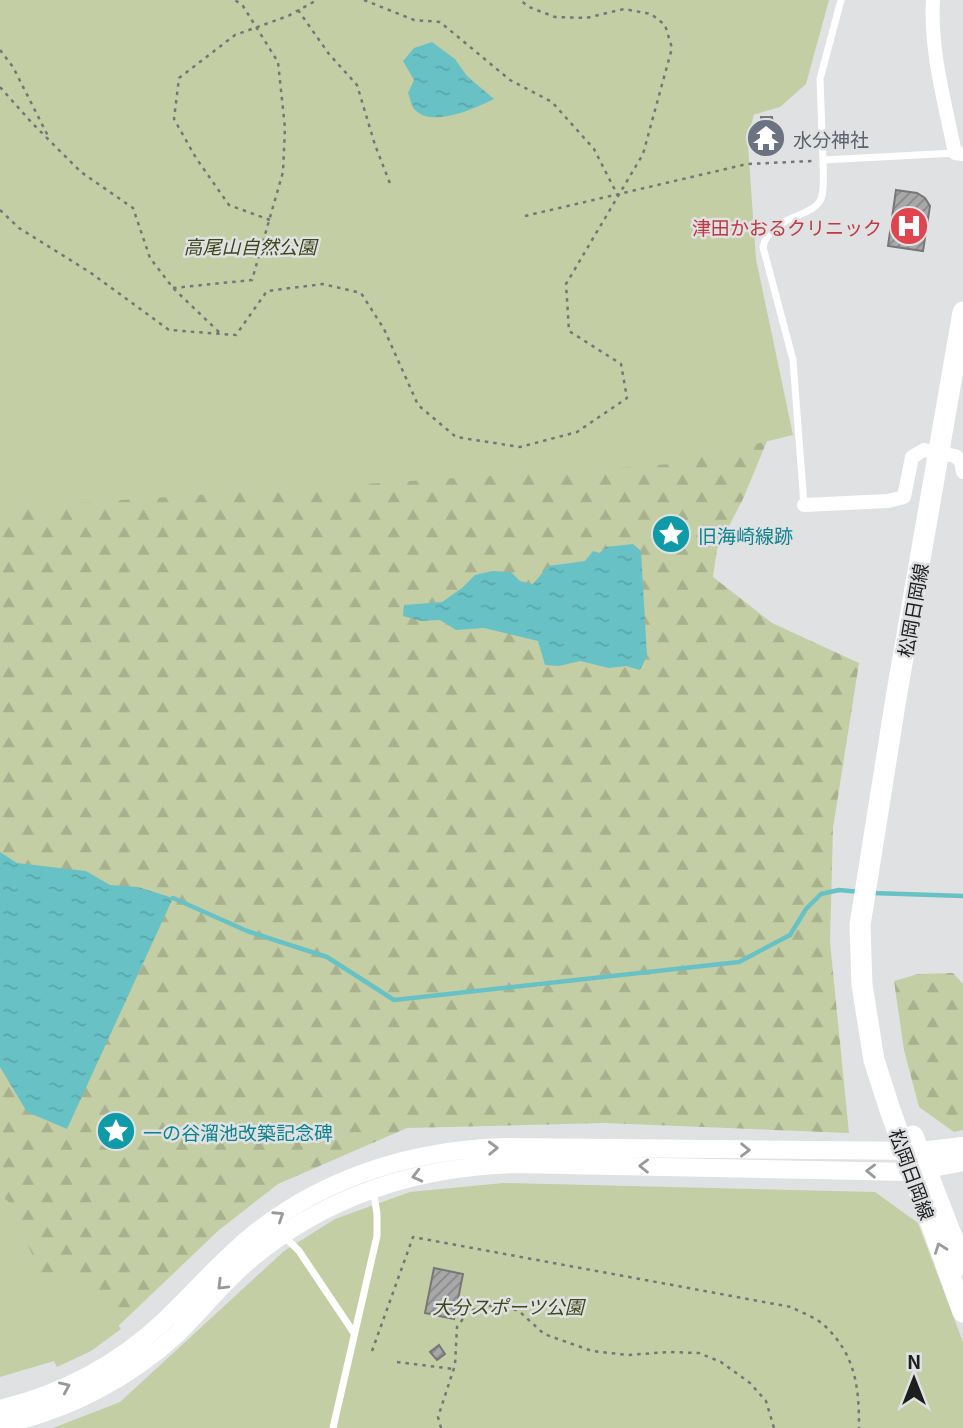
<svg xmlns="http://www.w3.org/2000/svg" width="963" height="1428" font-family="Georgia,'Noto Sans JP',serif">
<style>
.forest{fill:url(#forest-firs)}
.green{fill:#c4cea5}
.water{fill:url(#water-ripples)}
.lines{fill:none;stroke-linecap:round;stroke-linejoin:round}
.stream{stroke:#68c2c5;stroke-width:4.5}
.building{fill:url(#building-hatch);stroke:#787778;stroke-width:2}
.path{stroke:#757677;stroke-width:2.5;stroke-dasharray:3.5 5;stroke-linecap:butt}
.service{stroke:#fff;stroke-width:7}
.minor{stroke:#fff;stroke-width:14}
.tertiary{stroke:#fff;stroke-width:18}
.secondary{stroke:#fff;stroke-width:21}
.oneway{stroke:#999a9a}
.labels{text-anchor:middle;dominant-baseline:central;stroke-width:5;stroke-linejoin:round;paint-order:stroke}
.worship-label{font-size:19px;fill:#5b616d;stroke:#e0e1e2;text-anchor:start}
.health-label{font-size:19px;fill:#be3a42;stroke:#e0e1e2;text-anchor:end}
.park-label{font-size:19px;font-style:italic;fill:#3e4718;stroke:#e0e1e2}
.culture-label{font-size:19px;fill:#0d838f;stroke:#e0e1e2;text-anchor:start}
.street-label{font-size:19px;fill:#1d1e1e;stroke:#e0e1e2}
</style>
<defs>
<pattern id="forest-firs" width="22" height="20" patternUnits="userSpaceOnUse" patternTransform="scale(1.75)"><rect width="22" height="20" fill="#c4cea5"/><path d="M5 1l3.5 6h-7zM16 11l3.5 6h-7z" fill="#a8b08e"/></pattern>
<pattern id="water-ripples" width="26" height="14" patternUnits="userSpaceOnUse" patternTransform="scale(1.75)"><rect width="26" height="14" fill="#68c2c5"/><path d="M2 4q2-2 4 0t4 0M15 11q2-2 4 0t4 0" fill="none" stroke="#5aa6a9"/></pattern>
<pattern id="building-hatch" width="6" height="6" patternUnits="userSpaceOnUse" patternTransform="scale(1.75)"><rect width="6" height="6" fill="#a9a8a9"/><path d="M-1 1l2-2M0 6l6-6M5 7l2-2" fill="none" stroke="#898889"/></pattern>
</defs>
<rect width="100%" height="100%" fill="#e0e1e2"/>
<path class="forest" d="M0,0L756,107L745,149L734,205L779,412L743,499L717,549L713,577L772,623L859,663L833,828L830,942L849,1133L605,1123L407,1128L278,1184L219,1230L113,1331L35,1283L0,1204Z
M953,973L963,984V1130L954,1132L919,1107L904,1050L894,981L918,974Z"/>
<path class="green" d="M0,0H829L806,84L780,107L746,117L756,259L793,435L672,464L0,508Z
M503,1183L875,1192L918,1223L963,1342V1428H53L120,1402L284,1251L335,1219L410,1192Z
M0,1196L8,1201L41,1274L86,1279L121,1329L91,1351L57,1367L54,1361L0,1377Z"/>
<path class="water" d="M432,42L455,59L467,76L494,99C476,108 431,129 414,109C411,105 410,97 408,93L414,80L403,61L414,48Z
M633,544L641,551L647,656L640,670L626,666L609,668L580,661L559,666L545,665L538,641L484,628L456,630L440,620L421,621L403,616L404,605L442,602L462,588L475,575L492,571L511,572L520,581L533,584L548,566L585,561L593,551L600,553L606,547Z
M0,852L17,863L86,871L110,885L138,887L173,898L67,1129L27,1112L0,1067Z"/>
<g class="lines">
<path class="stream" d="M872,893L963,896
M173,898L247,931L327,957L394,1000L739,962L790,935L806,909L821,894L839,890L860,892"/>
</g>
<path class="building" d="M761,117H772L776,144L758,145V131H761Z
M896,190L917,193L925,198L930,206L923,251L888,246Z
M434,1268L463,1274L454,1319L425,1313Z
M439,1345L445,1354L437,1360L430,1352Z"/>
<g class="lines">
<path class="path" d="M364,0L414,20L440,22L510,80L552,102L594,149L618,196
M298,10L329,54L357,85L375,145L391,186
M0,50L13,67L49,138
M0,87L32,123L81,172L133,208L150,258L173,288L221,334
M0,210L19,228L91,273L169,330L236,335L267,291L323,284L361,293L384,329L418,405L456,437L520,447L577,432L627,398L621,364L569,331L566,284L643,154L672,48L665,25L651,14L624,9L586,18L555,17L529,7L520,0
M525,216L747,164L813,161
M270,220L229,205L196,158L174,119L179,78L235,35L288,16L317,0
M173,288L252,280L283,172L285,128L278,62L243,6L235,0
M372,1351L413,1237L791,1307C802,1313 817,1318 825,1326C856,1356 859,1387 859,1428
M397,1362L454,1369
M441,1428L438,1417L455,1365L457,1327L468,1312L485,1306H507L520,1312L544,1334L592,1351L628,1355L669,1352L699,1353L721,1362L750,1383L766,1401L774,1428"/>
<path class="service" d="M823,160L820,79L841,0
M804,505L793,360L763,247C770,215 813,218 821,199C825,188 823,172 823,160L955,153
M283,1235L299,1251L354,1333
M333,1428L377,1236V1214L373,1189"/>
<path class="minor" d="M933,0C930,51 945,103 955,153L963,154
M804,505L888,501L904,497L912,457L924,450L955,456L961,461L963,472"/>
<path class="tertiary" d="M0,1409C61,1394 117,1365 163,1322C196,1291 224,1257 259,1230C330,1175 416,1150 504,1147L919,1151L963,1146
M0,1425C66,1411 129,1379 178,1333C203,1308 225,1280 253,1257C328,1195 418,1167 514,1164L912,1172L963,1162"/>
<path class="secondary" d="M963,312L896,698L860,925L862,985L874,1060L890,1110L963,1312
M913,1136L963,1265"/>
</g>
<defs><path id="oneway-chevron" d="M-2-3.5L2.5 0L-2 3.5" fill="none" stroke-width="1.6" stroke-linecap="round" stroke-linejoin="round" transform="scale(1.75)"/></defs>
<g class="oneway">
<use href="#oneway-chevron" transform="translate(493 1148) rotate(-2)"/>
<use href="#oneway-chevron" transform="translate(745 1150) rotate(1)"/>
<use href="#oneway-chevron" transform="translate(644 1166) rotate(-179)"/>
<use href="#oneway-chevron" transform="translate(871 1171) rotate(-179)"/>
<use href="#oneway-chevron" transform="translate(417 1176) rotate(166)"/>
<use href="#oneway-chevron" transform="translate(279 1216) rotate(-33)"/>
<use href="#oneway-chevron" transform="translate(940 1248) rotate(-110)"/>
<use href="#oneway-chevron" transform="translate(222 1285) rotate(135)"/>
<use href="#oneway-chevron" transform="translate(65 1387) rotate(-24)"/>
</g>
<defs>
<g id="temple-disc" transform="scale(2.0125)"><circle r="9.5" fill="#6b7280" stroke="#e0e1e2"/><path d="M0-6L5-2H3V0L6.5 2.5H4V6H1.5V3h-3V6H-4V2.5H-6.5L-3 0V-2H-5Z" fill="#fff"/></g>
<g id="hospital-disc" transform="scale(2.0125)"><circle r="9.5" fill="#e0444e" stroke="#e0e1e2"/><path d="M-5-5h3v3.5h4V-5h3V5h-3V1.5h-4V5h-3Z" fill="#fff"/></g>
<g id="sight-disc" transform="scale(2.0125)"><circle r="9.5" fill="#0f9aa8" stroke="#e0e1e2"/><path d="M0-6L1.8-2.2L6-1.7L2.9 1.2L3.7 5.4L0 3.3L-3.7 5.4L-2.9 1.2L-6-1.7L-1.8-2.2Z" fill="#fff"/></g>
</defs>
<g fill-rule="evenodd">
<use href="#temple-disc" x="766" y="138"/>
<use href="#hospital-disc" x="909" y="226"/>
<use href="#sight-disc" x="671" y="534"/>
<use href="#sight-disc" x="116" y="1131"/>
</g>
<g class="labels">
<g class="worship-label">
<text x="793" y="138">水分神社</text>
</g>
<g class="health-label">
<text x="882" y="226">津田かおるクリニック</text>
</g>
<g class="park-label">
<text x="250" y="245">高尾山自然公園</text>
<text x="508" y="1305">大分スポーツ公園</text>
</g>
<g class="culture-label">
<text x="698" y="534">旧海崎線跡</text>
<text x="143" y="1131">一の谷溜池改築記念碑</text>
</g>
<g class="street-label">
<text transform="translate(912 610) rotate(-80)">松岡日岡線</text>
<text transform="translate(913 1174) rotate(70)">松岡日岡線</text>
</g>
</g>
<g transform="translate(914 1379)" stroke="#e0e1e2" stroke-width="5" paint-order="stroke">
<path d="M0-5L12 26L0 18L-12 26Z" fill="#1d1e1e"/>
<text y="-10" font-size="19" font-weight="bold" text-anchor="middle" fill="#1d1e1e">N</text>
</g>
</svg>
